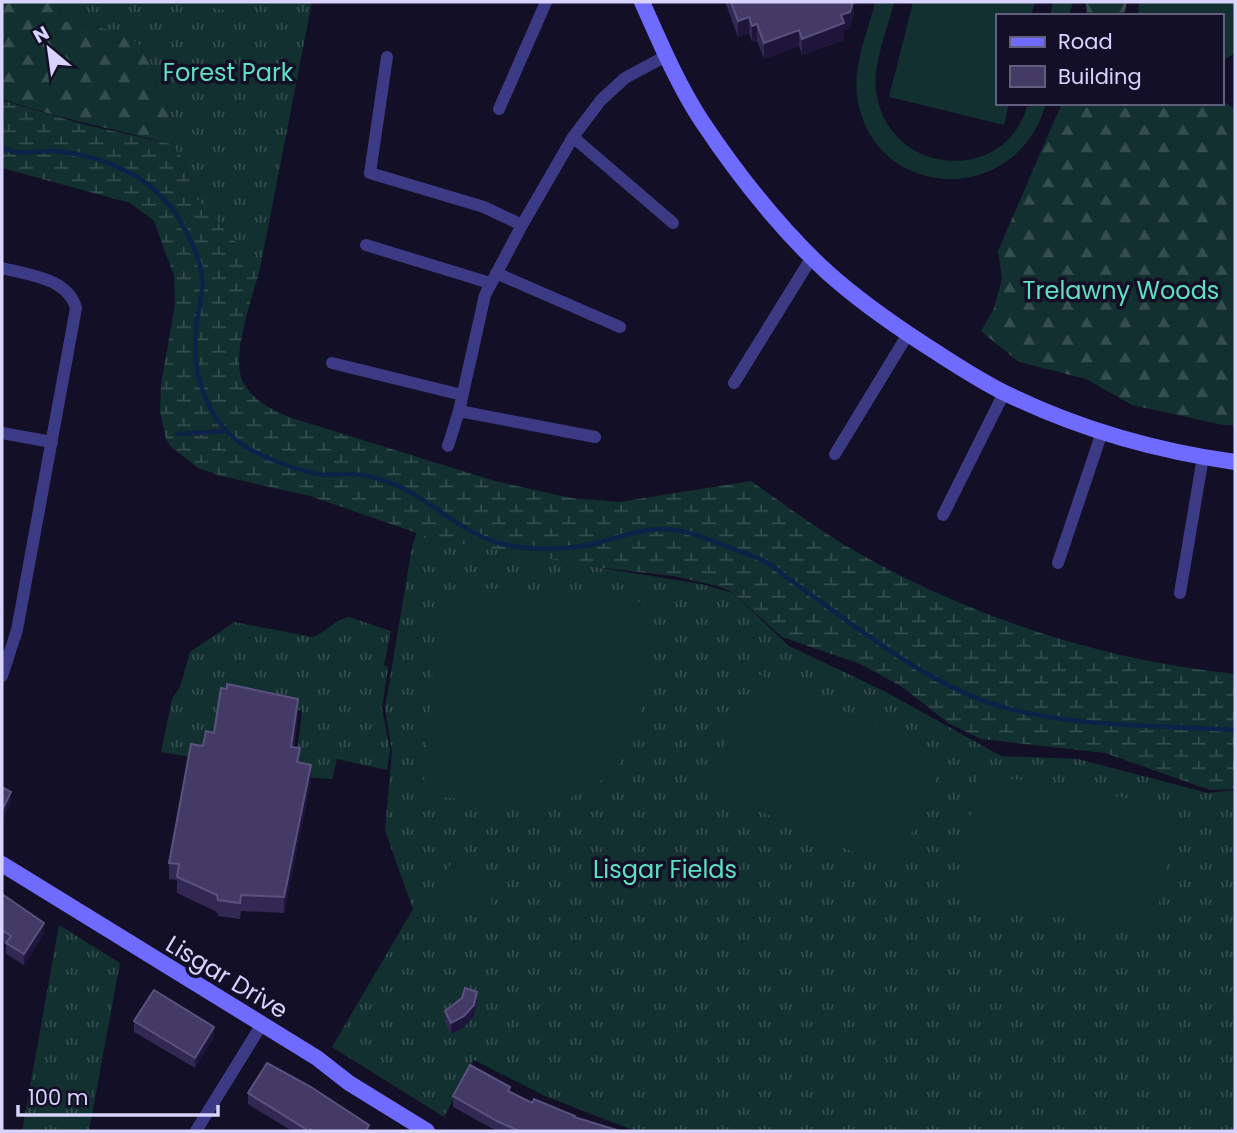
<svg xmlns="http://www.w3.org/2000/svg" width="1237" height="1133" font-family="Poppins,sans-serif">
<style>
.grass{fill:url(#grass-tufts)}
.forest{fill:url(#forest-firs)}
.wetland{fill:url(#wetland-marsh)}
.pitch{fill:#12302f}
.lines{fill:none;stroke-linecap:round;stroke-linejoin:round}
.stream{stroke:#0c2248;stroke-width:4.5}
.street{stroke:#3d3a85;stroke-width:12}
.secondary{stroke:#6f6bff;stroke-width:16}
.wall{fill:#312854}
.shaded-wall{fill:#1d163a}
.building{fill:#433a66;stroke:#5a527e;stroke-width:2}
.labels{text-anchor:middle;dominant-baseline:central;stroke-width:7;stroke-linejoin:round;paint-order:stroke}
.park-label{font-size:24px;fill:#5fe0c0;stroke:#130f26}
.street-label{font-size:24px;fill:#d9d4ff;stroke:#130f26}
</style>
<defs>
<pattern id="grass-tufts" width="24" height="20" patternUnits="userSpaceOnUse" patternTransform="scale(1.75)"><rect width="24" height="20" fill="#12302f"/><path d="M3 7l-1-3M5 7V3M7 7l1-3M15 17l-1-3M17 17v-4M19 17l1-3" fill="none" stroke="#344d4e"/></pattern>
<pattern id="forest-firs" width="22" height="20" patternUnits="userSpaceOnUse" patternTransform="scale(1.75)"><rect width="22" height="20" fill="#12302f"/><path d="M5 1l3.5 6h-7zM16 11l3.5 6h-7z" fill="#344d4e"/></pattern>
<pattern id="wetland-marsh" width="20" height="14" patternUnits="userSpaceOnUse" patternTransform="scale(1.75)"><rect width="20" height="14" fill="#12302f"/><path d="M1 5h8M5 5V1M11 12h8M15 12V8" fill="none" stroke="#344d4e"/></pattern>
</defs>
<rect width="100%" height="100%" fill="#130f26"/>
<path class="grass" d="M57,2H312L260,269L194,196L183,159L171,144L178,131L157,86L150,60L137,43L117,31L62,21Z
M417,531L595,567L701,584L733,593L789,646L886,692L1001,756L1078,759L1208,793L1235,790V1131H635L545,1096L474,1060L444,1117L332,1047L413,909L385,831L392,751L385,708L412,547Z
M349,617L391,631L384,665L388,668L382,708L390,750L387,770L337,759L332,779L300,777L296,762L302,711L219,698L211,746L203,745L201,759L161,752L172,699L180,687L190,652L234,622L312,637C326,633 334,620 349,617Z
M59,925L120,963L89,1131H22Z"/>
<path class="forest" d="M2,2H57L62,21L117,31L137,43L150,60L157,86L178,131L171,144C114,129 57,118 2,99Z
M1086,2H1127L1124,16H1087Z
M1221,100L1235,109V425H1223L1132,405L1086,379L1019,362L981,331L994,308L1002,279L998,251L1062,103H1221Z"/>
<path class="wetland" d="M2,100L82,124L171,144L183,159L194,196L260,269C253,295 230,358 243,382C253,402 276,412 295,419L495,481L571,498L619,502L751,481C784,504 817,529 853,550C970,617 1101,660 1235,674V789L1210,790L1105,753L981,739L948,723L901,686L860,664L782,637L732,592L717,586L673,576L595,567L434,539L310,496L221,476L198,468L171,447L166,439L160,411L161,384L175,305L174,276L154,221L130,203L2,168Z"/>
<path class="pitch" d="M181,2H242L240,13Z
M875,2H894C887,31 871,67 877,97C893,178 1008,184 1028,103H1046C1017,210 871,201 857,96C853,65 868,31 875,2Z
M913,2H1035L1031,16H997V103H1009L1004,125L889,97Z
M1053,2H1073L1069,16H1050Z
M1139,2H1235V53L1221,62V16H1138Z
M458,586L650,603C645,669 655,755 586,790C572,797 557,805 541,805C502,805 462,798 423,795L438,603Z
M758,674L946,756L895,870L707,788Z
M978,773L1176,807L1154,933L956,899Z
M465,856C476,858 488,861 488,875L482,884L491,894L492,907C483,914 480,909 470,911C462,912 456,919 448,919C438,918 436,910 427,908V900L450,865Z"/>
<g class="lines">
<path class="stream" d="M2,147C18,157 36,150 53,151C93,154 136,169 163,198C180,216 200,253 202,278C204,297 197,312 196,330C191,381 211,432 259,454C280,463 301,472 324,475C331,475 338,474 345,474C357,474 371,476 382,480C427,493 457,533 503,544C527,550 557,550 582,546C610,542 636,528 665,529C688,530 710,540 731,548C755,557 767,559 786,577C854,624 926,686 1006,708C1080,728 1160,725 1235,730
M177,434L225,431"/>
<path class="street" d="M387,57L370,173L484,207L522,225
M499,109L546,2
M573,137L673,223
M366,245L490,283
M2,268C28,275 68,278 76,308L17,630L2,676
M496,273L620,327
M332,363L462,395
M734,383L812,257
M459,411L595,437
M2,433L52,442
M448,446L459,411L485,295L522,225L573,137L601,100L625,78L666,56
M835,454L908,334
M943,515L1004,393
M1058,563L1102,432
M1180,593L1203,457
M196,1131L262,1024"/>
<path class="secondary" d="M642,2C660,42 677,83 701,120C737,174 779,228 827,272C857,299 891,323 925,345C952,362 978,380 1007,394C1079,429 1156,451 1235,462
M2,864L317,1058L349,1083L427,1131"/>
</g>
<path class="wall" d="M725,2H856V5H854V14L850,28L844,30V40L802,55L799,46L764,59L757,41L752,42L749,33L738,37Z
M298,715L294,747L300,763L311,781L284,913L241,911L240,919L218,916L217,912L177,893V880L169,879V863L203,746L214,733Z
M2,894L44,933L24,965L6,954V944L2,941Z
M477,1003L474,1016L464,1027L451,1034L445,1022V1011Z
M134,1021L214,1037L195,1068L134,1032Z
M510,1092L532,1103L575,1118L620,1131H497L453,1107V1096Z
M248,1093L369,1131H292L248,1104Z"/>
<path class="shaded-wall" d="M850,2H856V5H854V14L850,28L844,30V40L802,55V39L841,15Z
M749,17V33L738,37V21Z
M757,24V41L752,42V26Z
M799,30V46L764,59V43Z
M298,699V715L291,763V747Z
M311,765V781L284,913V897Z
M11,792V803L2,821V810Z
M44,923V933L24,965V954Z
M477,992V1003L474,1016L464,1027L451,1034V1023Z
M214,1027V1037L195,1068V1058Z"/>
<path class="building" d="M731,2H853L850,12L841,15L844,23L802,39L799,30L764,43L757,24L752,26L749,17L738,21Z
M227,684L298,699L291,747L300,748L297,762L311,765L284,897L241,895L240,903L218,900L217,895L177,877L179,864L169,863L191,744L203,746L206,731L214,733L221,688L227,689Z
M2,787L11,792L2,810Z
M2,894L44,923L24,954L6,943L11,936L2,930Z
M465,988L477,992L474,1005L464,1016L451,1023L445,1011L462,998Z
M154,990L214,1027L195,1058L134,1021Z
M267,1063L311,1087L369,1125L366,1131H313L310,1129L309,1131L248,1093Z
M470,1065L510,1087L508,1091L532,1103L534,1099L575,1116L574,1117L620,1131H519L497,1121L453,1096Z"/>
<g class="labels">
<g class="park-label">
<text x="228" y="72">Forest Park</text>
<text x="1121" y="290">Trelawny Woods</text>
<text x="665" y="869">Lisgar Fields</text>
</g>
<g class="street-label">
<text transform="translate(227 977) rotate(31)">Lisgar Drive</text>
</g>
</g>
<rect width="1237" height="1133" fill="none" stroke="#d9d4ff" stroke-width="7"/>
<rect x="996" y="14" width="228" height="91" fill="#130f26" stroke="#625e7d" stroke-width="2"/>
<rect x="1010" y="37" width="35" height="10" fill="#6f6bff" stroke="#625e7d" stroke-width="2"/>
<text x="1058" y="49" font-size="21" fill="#d9d4ff">Road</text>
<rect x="1010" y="66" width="35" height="21" fill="#433a66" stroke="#625e7d" stroke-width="2"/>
<text x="1058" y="84" font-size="21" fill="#d9d4ff">Building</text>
<g transform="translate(49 49) rotate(331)" stroke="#130f26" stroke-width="5" paint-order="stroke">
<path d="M0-5L12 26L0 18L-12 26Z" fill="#d9d4ff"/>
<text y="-10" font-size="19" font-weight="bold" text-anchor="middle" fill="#d9d4ff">N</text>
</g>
<path d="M18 1105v10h200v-10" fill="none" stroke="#d9d4ff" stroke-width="3.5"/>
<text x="28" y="1105" font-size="21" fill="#d9d4ff" stroke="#130f26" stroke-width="5" paint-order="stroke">100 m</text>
</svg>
